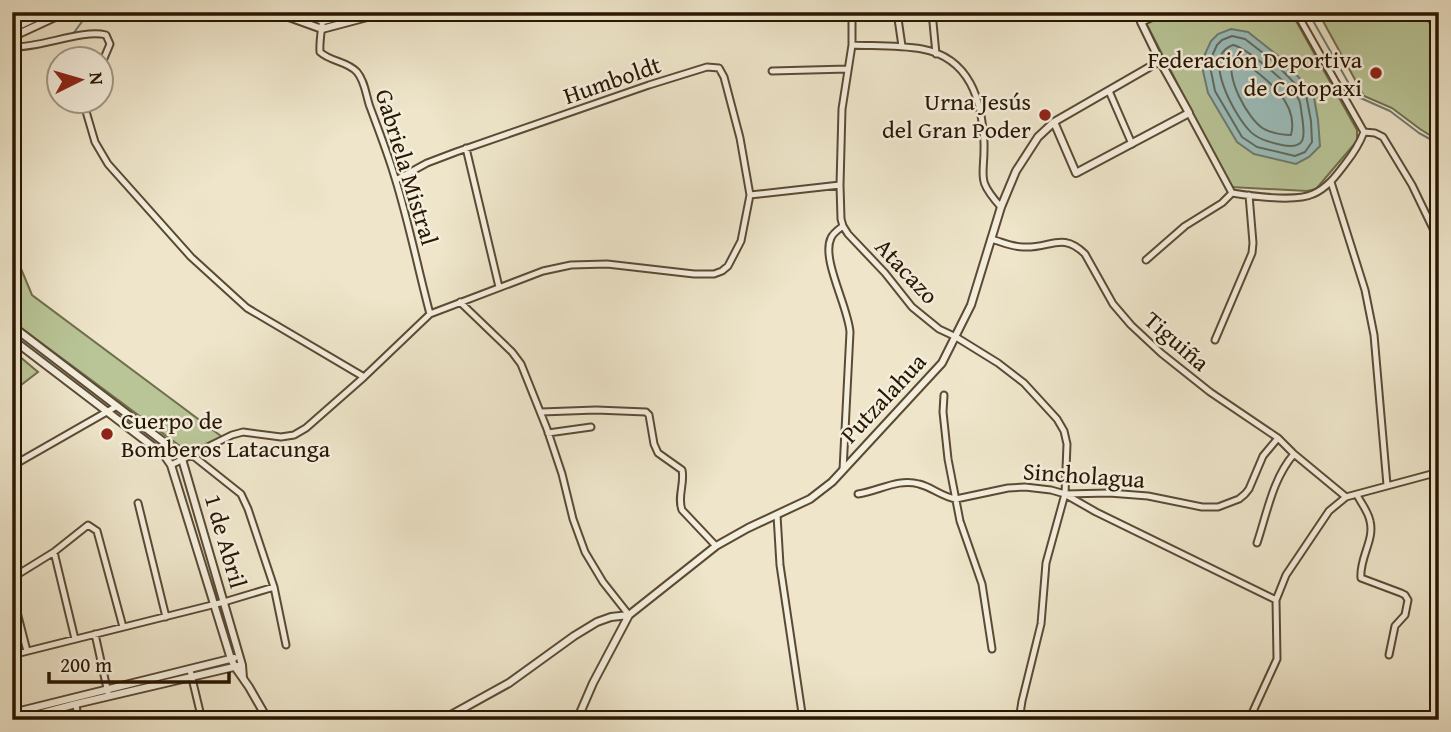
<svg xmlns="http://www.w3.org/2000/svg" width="1451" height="732" font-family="'Gentium Book Plus',serif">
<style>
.green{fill:#b9c597;stroke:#706e4c;stroke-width:2}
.water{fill:#9bbebc;stroke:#6d7b72;stroke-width:2}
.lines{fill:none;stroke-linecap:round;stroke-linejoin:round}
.shore{stroke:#626a5f;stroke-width:2}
.stream{stroke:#6d7b72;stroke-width:2}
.minor-casing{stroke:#5a4a34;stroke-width:9}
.tertiary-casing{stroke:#5a4a34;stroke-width:10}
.minor{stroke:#f4eedd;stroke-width:5}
.tertiary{stroke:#f4eedd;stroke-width:6}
.poi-dot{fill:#8f2418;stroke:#f4eedd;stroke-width:2.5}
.labels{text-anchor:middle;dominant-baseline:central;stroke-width:5;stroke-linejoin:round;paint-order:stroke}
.poi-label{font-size:24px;fill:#281602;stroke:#f4eedd;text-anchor:end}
.street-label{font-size:24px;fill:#281602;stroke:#f4eedd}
</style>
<rect width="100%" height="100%" fill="#eee5ca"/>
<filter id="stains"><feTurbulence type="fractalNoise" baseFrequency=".00286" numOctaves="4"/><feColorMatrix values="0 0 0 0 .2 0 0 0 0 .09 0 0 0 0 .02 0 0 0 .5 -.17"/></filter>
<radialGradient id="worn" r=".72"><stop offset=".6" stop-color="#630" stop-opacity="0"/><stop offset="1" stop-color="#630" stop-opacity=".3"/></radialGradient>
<path class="green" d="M1174,12H1291L1357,130V141L1316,189L1307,191L1231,187L1146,23Z
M1318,12H1423L1439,39V141L1420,129L1392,108L1364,96Z
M12,247L32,295L225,439L192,455L12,321Z
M19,356L38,372L12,392V359Z"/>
<path class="water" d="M1231,29L1248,32L1277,55L1313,92L1318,120L1320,146L1309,157L1296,164L1254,154L1237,142L1208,93L1203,71L1205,54L1211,41L1218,34Z"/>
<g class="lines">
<path class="shore" d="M1232,36L1245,39L1272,60L1306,95L1311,121L1312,142L1305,152L1295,156L1257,147L1242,137L1215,91L1211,71L1212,56L1217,45L1222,40Z
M1233,45C1247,48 1292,86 1299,100C1301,104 1301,111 1302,116C1305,136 1307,150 1282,145C1269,142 1256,139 1248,129C1234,113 1201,56 1233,45Z
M1234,57H1237C1261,75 1300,100 1291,135C1283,135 1272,133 1264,129C1248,120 1223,74 1234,57Z"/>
<path class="stream" d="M1308,12L1356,96L1390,111L1419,133L1439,144
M73,34L89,12"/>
<g class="minor-casing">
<path id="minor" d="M323,12C323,26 319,38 320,52C331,62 347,61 357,72C365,81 366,96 370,107C379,131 388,154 395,178C409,223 418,269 430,314
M852,12V45L842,109L840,185L841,219L843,226L848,234L885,273L912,307L939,329L956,337L998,363L1024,383L1057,419L1064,431L1067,444L1065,494L1046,563L1041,624L1022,701L1019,720
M897,12L902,46
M932,12L936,54
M1296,12L1364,132
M852,45C875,46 899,45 922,49C970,58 982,100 984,143C985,178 975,178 1001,207
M12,47C41,48 82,29 106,35L110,44L102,63
M772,71L848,69
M1109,91L1132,144
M85,102V108L95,142L108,164L191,257L247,308L364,377
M1189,113L1232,193
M1364,132L1375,133L1383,137L1412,185L1439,241
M466,148L499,287
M396,180L427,163L456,152L649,85L707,67L719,68L724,77L740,138L750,195
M1331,182L1365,290L1374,335L1387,485
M1232,193C1251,196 1296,202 1313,194C1327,188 1336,176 1345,164C1353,154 1359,145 1364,132
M991,239C1002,242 1012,247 1023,247C1050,249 1062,231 1085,254L1113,304L1131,325L1161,353L1210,392L1278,438L1294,454L1346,497
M1146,260L1185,226L1222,203L1232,193
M460,302L512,352L521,364L547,429L562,474L573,519L585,552L603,582L629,615
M1215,340L1252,253L1253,243L1249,195
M944,395L943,412L948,459L960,521L982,584L992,649
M541,412L596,410L646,412L649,415L654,444L658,453L682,470C685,483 677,497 682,510L716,546
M548,433L591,427
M192,455L241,494L248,509L274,587L286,645
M171,465L232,435L243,432L281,437L294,435L306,428L364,377L430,314L543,271L571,265L607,264L694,274H714L722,271L728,266L741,241L750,195L840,185
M12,466L117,406
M843,470L850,332C848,306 821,259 831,238C833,233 839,229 843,226
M858,494C879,491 898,478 919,484C932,487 942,497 956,499L1008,488L1025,487L1051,490L1065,494L1109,493L1148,496L1202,507H1218L1239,499L1245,494L1249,489L1263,456L1278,438
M1357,495C1361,503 1368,511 1370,521C1375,540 1359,558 1361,578L1401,593L1405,595L1408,600L1405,615L1395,626L1389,655
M1068,496L1096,512L1276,600
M138,503L166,617
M777,515L780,565L803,720
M1257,543C1267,513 1273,478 1294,454
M54,552L75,639
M12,578L54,552L88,525L97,531L123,627
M12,593L27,651
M95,634L108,693
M12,655L224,602L274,587
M190,670L202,720
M76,704L78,720
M1249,720L1277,659L1276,600L1286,575L1329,511L1346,497L1439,472"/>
</g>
<g class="tertiary-casing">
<path id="tertiary" d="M275,12L322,29L386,12
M296,12L323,21L360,12
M1430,12L1439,28
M1141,22L1163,12
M12,29L48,12
M12,37L66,12
M1054,122L1076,173L1189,113L1160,61L1141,22L1139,12
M12,326L173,449L182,459L242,665L243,678
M12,339L164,455L171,465L231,659L235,667L249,687L268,720
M12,713L234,658
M16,720L76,704L238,666
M442,720L509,683L574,636L597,622L611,617L629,615
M577,720L593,683L629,615L716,546L748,528L810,499L832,482L942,363L971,305L1001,207L1016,171L1038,137L1054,122L1160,61"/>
</g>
<use href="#minor" class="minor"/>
<use href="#tertiary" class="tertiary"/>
</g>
<g class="poi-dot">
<circle cx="1376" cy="73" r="7"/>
<circle cx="1045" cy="115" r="7"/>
<circle cx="107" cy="434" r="7"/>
</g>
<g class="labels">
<g class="poi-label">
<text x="1362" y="59">Federación Deportiva<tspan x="1362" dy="28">de Cotopaxi</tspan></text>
<text x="1031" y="101">Urna Jesús<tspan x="1031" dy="28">del Gran Poder</tspan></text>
<text x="121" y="420" text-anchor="start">Cuerpo de<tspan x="121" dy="28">Bomberos Latacunga</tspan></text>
</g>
<g class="street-label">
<text transform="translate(612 80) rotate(-19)">Humboldt</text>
<text transform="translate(407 167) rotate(73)">Gabriela Mistral</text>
<text transform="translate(907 271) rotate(47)">Atacazo</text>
<text transform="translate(1177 341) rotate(41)">Tiguiña</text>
<text transform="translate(883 398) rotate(-47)">Putzalahua</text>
<text transform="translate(1084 475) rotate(4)">Sincholagua</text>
<text transform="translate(226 541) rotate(74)">1 de Abril</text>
</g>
</g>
<rect width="1451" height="732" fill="none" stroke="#eee5ca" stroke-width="42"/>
<rect x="14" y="14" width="1423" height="704" fill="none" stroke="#281602" stroke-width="3.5"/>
<rect x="21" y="21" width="1409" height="690" fill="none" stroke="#281602" stroke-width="2"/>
<g transform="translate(80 80) rotate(85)"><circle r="33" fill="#f4eedd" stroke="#a29885" stroke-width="2"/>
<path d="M0-5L12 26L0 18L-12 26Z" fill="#8f2418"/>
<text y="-10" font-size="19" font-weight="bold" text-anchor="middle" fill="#281602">N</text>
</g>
<path d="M49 672v10h180v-10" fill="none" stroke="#281602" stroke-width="3.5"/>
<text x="60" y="672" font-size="21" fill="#281602" stroke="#f4eedd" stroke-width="5" paint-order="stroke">200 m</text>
<rect width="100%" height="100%" filter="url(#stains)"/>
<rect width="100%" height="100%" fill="url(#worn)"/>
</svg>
